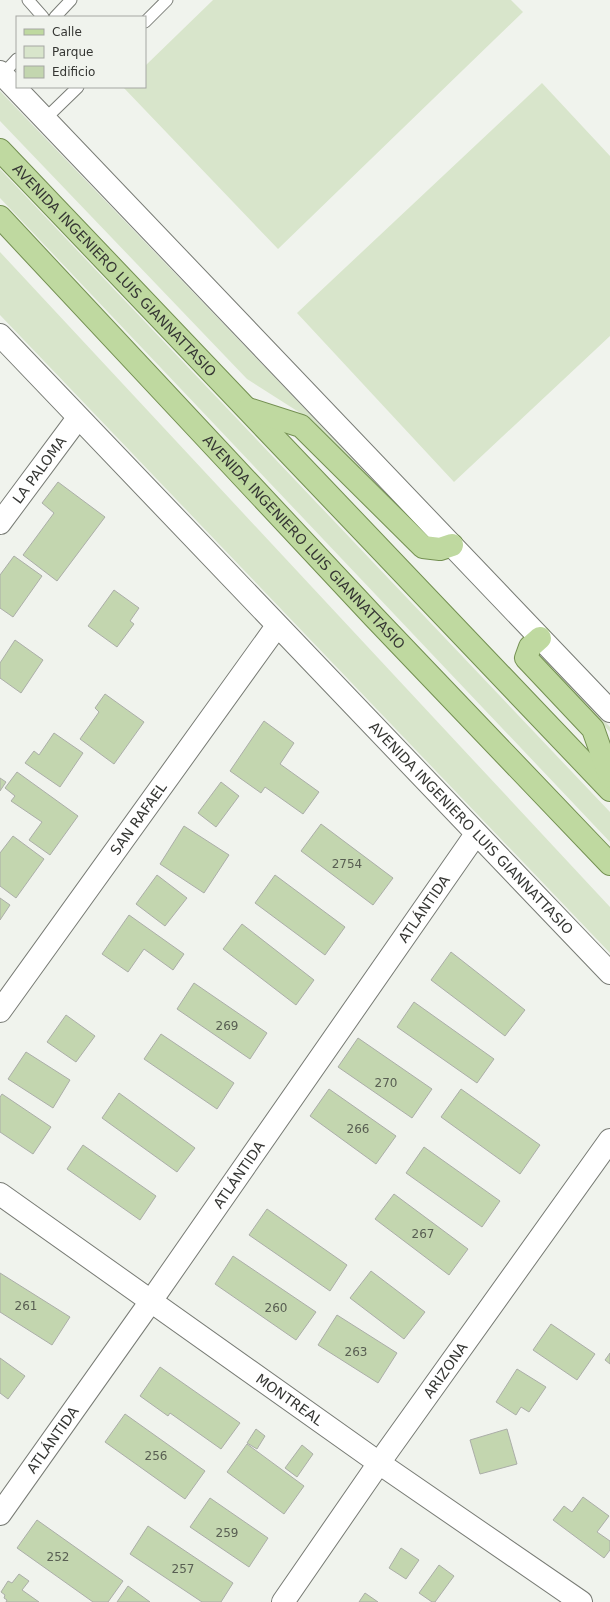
<svg xmlns="http://www.w3.org/2000/svg" width="610" height="1602" font-family="'DejaVu Sans',sans-serif">
<style>
.green{fill:#d8e5cb}
.building{fill:#c3d6af;stroke:#abaea8}
.lines{fill:none;stroke-linecap:round;stroke-linejoin:round}
.lane-casing{stroke:#787b75;stroke-width:13}
.street-casing{stroke:#787b75;stroke-width:24}
.primary-casing{stroke:#738f51;stroke-width:24}
.lane{stroke:#fff;stroke-width:11}
.street{stroke:#fff;stroke-width:22}
.primary{stroke:#bfd9a0;stroke-width:22}
.labels{text-anchor:middle;dominant-baseline:central;stroke-width:4;stroke-linejoin:round;paint-order:stroke}
.number-label{font-size:12px;fill:#585e52}
.street-label{font-size:14px;fill:#353633;stroke:#f0f3ed}
</style>
<rect width="100%" height="100%" fill="#f0f3ed"/>
<path class="green" d="M213,0H511L523,12L278,249L123,87H145V66Z
M542,83L610,156V336L454,482L297,313Z
M0,91L382,489L379,492L305,416L247,379L0,121Z
M0,169L610,812V842L0,198Z
M0,252L610,907V953L0,315Z
M542,657L610,727V732L542,660Z"/>
<path class="building" d="M58,482L105,517L57,581L23,555L54,513L42,503Z
M14,556L42,576L13,617L0,608V575Z
M114,590L139,608L130,621L134,624L117,647L88,626Z
M15,640L43,660L21,693L0,678V663Z
M105,694L144,722L114,764L80,739L99,712L95,708Z
M264,721L294,743L280,764L319,792L303,814L265,787L261,793L230,771Z
M54,733L83,753L60,787L25,763L34,751L39,755Z
M17,772L78,816L50,855L29,840L42,822L11,801L15,796L5,788Z
M0,778L6,782L0,791Z
M221,782L239,796L216,827L198,813Z
M321,824L393,878L373,905L301,851Z
M184,826L229,855L204,893L160,864Z
M13,836L44,859L16,898L0,886V853Z
M157,875L187,898L165,926L136,904Z
M275,875L345,927L325,955L255,903Z
M0,898L10,905L0,920Z
M129,915L184,954L173,970L144,949L128,972L102,954Z
M242,924L314,980L296,1005L223,949Z
M451,952L525,1010L505,1036L431,980Z
M194,983L267,1033L250,1059L177,1009Z
M414,1002L494,1059L477,1083L397,1027Z
M66,1015L95,1036L76,1062L47,1042Z
M161,1034L234,1083L217,1109L144,1059Z
M358,1038L432,1089L412,1118L338,1067Z
M26,1052L70,1080L53,1108L8,1079Z
M329,1089L396,1136L376,1164L310,1116Z
M461,1089L540,1145L520,1174L441,1117Z
M119,1093L195,1148L177,1172L102,1118Z
M2,1094L51,1127L33,1154L0,1132V1097Z
M83,1145L156,1196L140,1220L67,1169Z
M424,1147L500,1201L482,1227L406,1173Z
M394,1194L468,1249L449,1275L375,1219Z
M267,1209L347,1265L330,1291L249,1235Z
M233,1256L316,1312L296,1340L215,1284Z
M371,1271L425,1312L404,1339L350,1298Z
M0,1273L70,1317L52,1345L0,1312Z
M337,1315L397,1353L378,1383L318,1345Z
M551,1324L595,1354L577,1380L533,1350Z
M610,1353V1364L605,1360Z
M0,1358L25,1376L8,1399L0,1393Z
M160,1367L240,1423L221,1449L170,1413L168,1416L140,1396Z
M517,1369L546,1387L529,1412L521,1407L516,1415L496,1402Z
M125,1414L205,1471L185,1499L105,1442Z
M256,1429L265,1436L257,1449L247,1443Z
M507,1429L517,1464L480,1474L470,1440Z
M247,1444L304,1486L284,1514L227,1472Z
M302,1445L313,1454L297,1477L285,1468Z
M583,1497L609,1516L597,1532L610,1541V1550L604,1558L553,1520L564,1506L572,1512Z
M210,1498L268,1538L249,1567L190,1527Z
M37,1520L123,1581L108,1602H93L17,1548Z
M148,1526L233,1583L221,1602H202L130,1554Z
M401,1548L419,1560L406,1579L389,1568Z
M439,1565L454,1576L435,1602H432L419,1593Z
M19,1574L29,1581L22,1590L39,1602H6L7,1600L4,1598L5,1595L1,1592L8,1581L12,1583Z
M128,1586L150,1602H117Z
M365,1593L378,1602H359Z"/>
<g class="lines">
<g class="lane-casing">
<path id="lane" d="M28,0L43,17
M55,17L71,0
M145,22L167,0
M2,75L17,59
M45,119L78,87"/>
</g>
<g class="street-casing">
<g id="street">
<path d="M0,72L610,711"/>
<path id="s1" d="M0,335L610,973"/>
<path id="s2" d="M0,523L78,418"/>
<path id="s3" d="M0,1011L277,626"/>
<path id="s4" d="M0,1194L379,1463L581,1602"/>
<path id="s5" d="M0,1514L151,1301L476,834"/>
<path id="s6" d="M283,1602L379,1463L610,1140"/>
</g>
</g>
<g class="primary-casing">
<g id="primary">
<path id="s7" d="M0,150L610,790"/>
<path id="s8" d="M0,217L374,617L610,864"/>
<path d="M248,409L301,426L423,547L440,549L452,545"/>
<path d="M540,638L530,647L526,658L593,729L610,777"/>
</g>
</g>
<use href="#lane" class="lane"/>
<use href="#street" class="street"/>
<use href="#primary" class="primary"/>
</g>
<g class="labels">
<g class="number-label">
<text x="347" y="864">2754</text>
<text x="227" y="1026">269</text>
<text x="386" y="1083">270</text>
<text x="358" y="1129">266</text>
<text x="423" y="1234">267</text>
<text x="26" y="1306">261</text>
<text x="276" y="1308">260</text>
<text x="356" y="1352">263</text>
<text x="156" y="1456">256</text>
<text x="227" y="1533">259</text>
<text x="58" y="1557">252</text>
<text x="183" y="1569">257</text>
</g>
<g class="street-label">
<text stroke="none"><textPath href="#s7" startOffset="166">AVENIDA INGENIERO LUIS GIANNATTASIO</textPath></text>
<text stroke="none"><textPath href="#s2" startOffset="66">LA PALOMA</textPath></text>
<text stroke="none"><textPath href="#s8" startOffset="445">AVENIDA INGENIERO LUIS GIANNATTASIO</textPath></text>
<text stroke="none"><textPath href="#s3" startOffset="237">SAN RAFAEL</textPath></text>
<text stroke="none"><textPath href="#s1" startOffset="682">AVENIDA INGENIERO LUIS GIANNATTASIO</textPath></text>
<text stroke="none"><textPath href="#s5" startOffset="739">ATLÁNTIDA</textPath></text>
<text stroke="none"><textPath href="#s5" startOffset="415">ATLÁNTIDA</textPath></text>
<text stroke="none"><textPath href="#s6" startOffset="283">ARIZONA</textPath></text>
<text stroke="none"><textPath href="#s4" startOffset="355">MONTREAL</textPath></text>
<text stroke="none"><textPath href="#s5" startOffset="91">ATLÁNTIDA</textPath></text>
</g>
</g>
<rect x="16" y="16" width="130" height="72" fill="#f0f3ed" stroke="#a5a7a3"/>
<rect x="24" y="29" width="20" height="6" fill="#bfd9a0" stroke="#a5a7a3"/>
<text x="52" y="36" font-size="12" fill="#353633">Calle</text>
<rect x="24" y="46" width="20" height="12" fill="#d8e5cb" stroke="#a5a7a3"/>
<text x="52" y="56" font-size="12" fill="#353633">Parque</text>
<rect x="24" y="66" width="20" height="12" fill="#c3d6af" stroke="#a5a7a3"/>
<text x="52" y="76" font-size="12" fill="#353633">Edificio</text>
</svg>
